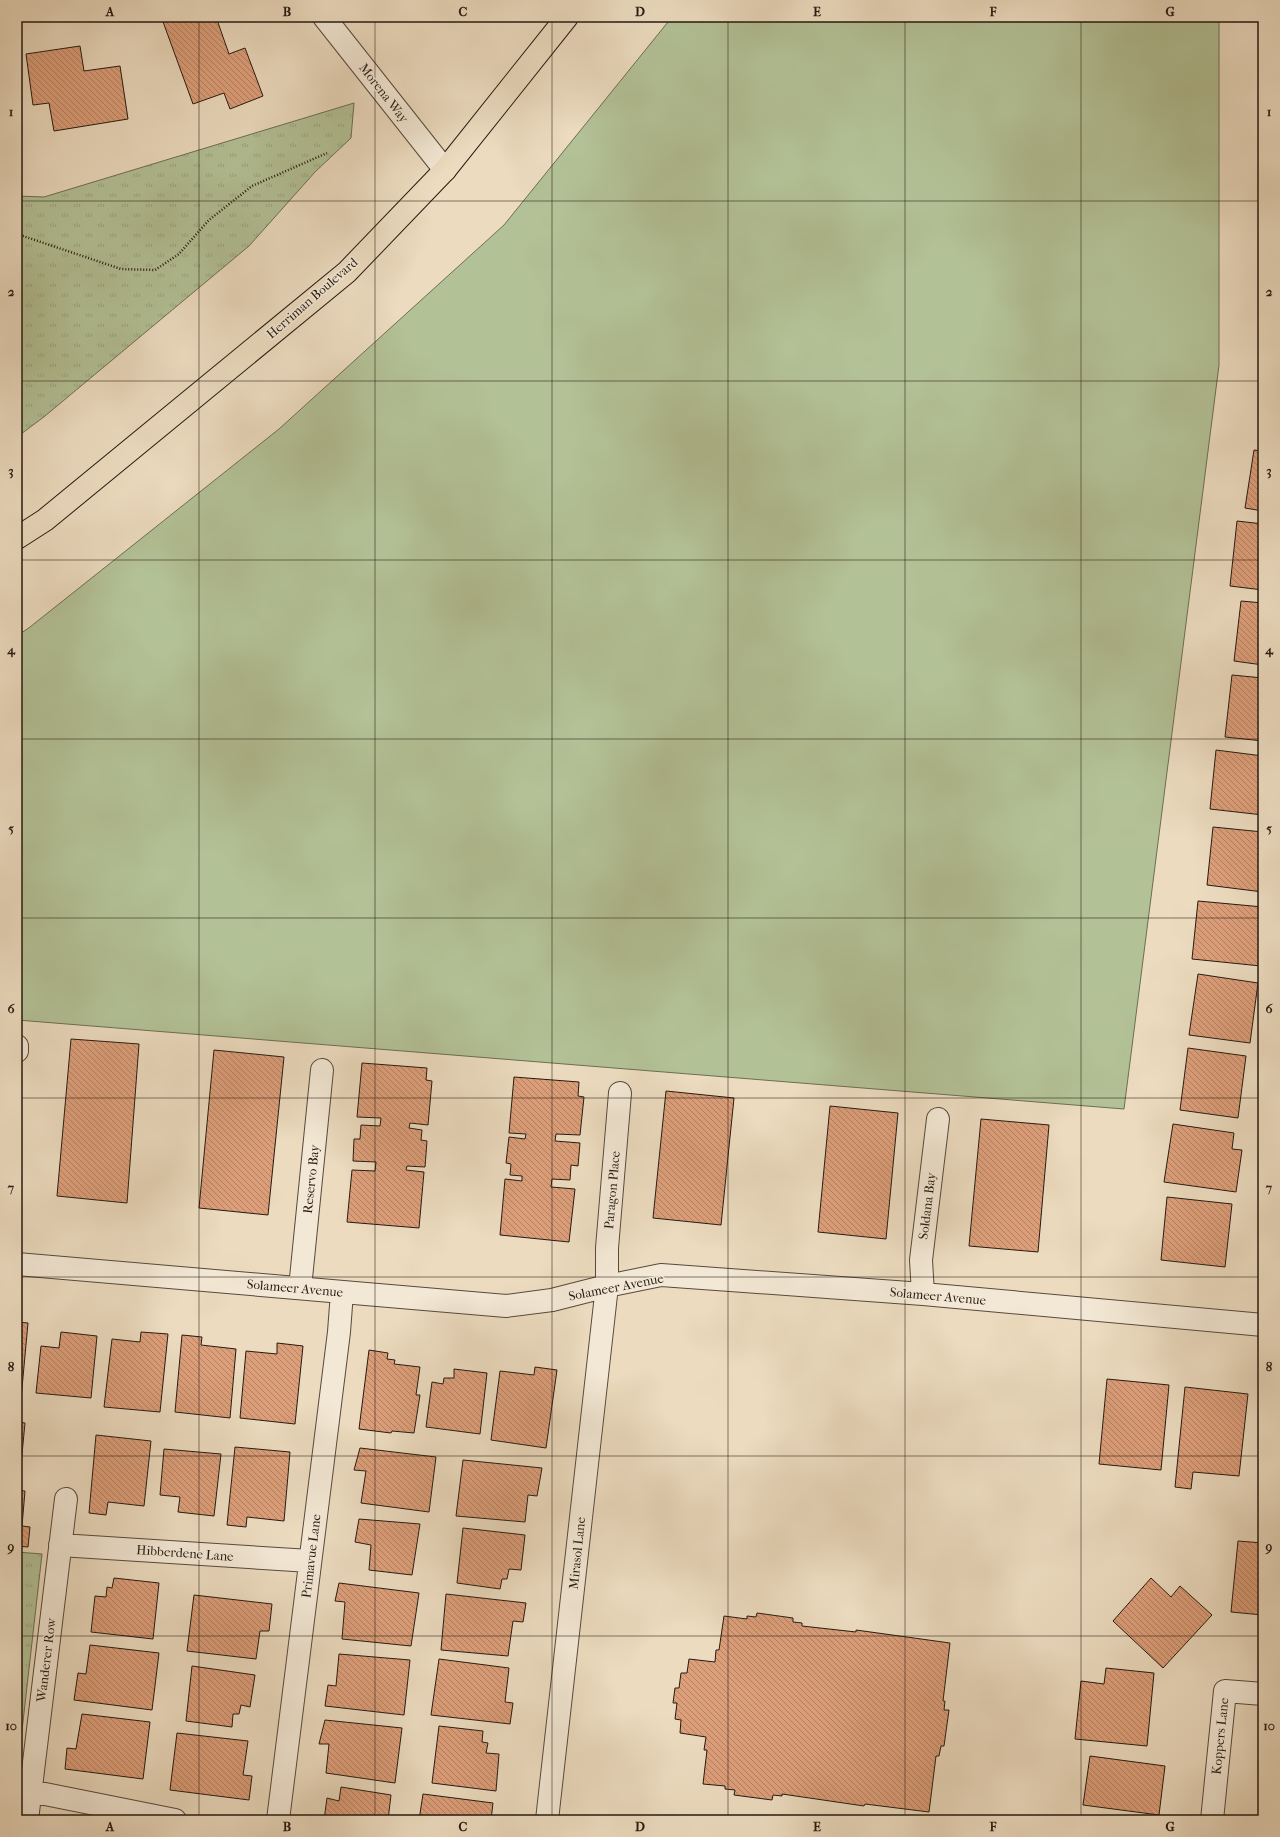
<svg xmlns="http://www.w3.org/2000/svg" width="1280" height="1837" font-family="'IM FELL French Canon',serif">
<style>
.grass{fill:#b3c196;stroke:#6c6e54}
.park{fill:url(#park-tufts);stroke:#6c6e54}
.building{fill:url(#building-back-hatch);stroke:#251a12}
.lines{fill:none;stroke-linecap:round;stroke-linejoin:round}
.minor-casing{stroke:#574a3d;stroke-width:24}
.major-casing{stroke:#251a12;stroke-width:24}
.path{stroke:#251a12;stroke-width:2.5;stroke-dasharray:1 2;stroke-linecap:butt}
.minor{stroke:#f3e8d5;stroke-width:22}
.major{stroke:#ecdbbf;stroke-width:22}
.grid{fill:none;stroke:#251a12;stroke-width:1;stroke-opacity:0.55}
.labels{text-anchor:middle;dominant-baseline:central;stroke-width:3;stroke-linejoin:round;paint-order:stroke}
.street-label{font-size:13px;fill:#251a12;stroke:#f3e8d5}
.neatline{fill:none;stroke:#251a12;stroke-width:1.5}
.grid-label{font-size:13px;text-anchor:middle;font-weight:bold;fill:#251a12}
</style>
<defs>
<pattern id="park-tufts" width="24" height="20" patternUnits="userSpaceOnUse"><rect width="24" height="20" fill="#b3c196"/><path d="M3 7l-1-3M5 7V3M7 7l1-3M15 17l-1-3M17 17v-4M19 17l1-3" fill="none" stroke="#9aa580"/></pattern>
<pattern id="building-back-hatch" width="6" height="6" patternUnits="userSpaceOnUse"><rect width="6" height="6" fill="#dd9f7a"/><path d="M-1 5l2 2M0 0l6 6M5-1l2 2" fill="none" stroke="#b38163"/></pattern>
</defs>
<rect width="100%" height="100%" fill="#ecdbbf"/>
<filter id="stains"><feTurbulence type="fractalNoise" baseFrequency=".005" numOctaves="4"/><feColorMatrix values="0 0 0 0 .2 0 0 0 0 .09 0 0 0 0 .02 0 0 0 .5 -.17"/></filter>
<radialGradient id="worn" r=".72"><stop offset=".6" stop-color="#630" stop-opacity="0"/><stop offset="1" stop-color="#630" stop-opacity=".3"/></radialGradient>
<path class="grass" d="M672,17H1219V365L1124,1109L17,1020V636L30,627L279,429L504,225Z"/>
<path class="park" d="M354,103L351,138L315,172L249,246L45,416L17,437V196L44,197Z
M17,1552L42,1554L19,1757H17Z"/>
<path class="building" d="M168,17H216L229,54L245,48L263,96L230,109L224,93L193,104L162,19Z
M80,46L84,71L120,66L128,119L54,131L49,103L33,105L26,54Z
M1263,419V436H1261Z
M1254,450L1263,451V511L1245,508Z
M1237,521L1263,524V590L1230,586Z
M1241,601L1263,603V665L1234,661Z
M1232,675L1263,678V741L1225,737Z
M1216,750L1263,756V815L1210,809Z
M1213,827L1263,832V892L1207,885Z
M1198,901L1263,907L1261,966L1192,959Z
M1198,974L1258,983L1250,1043L1189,1035Z
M71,1039L139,1044L127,1203L57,1196Z
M1188,1048L1246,1056L1238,1118L1180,1110Z
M214,1050L284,1057L268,1215L199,1208Z
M362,1063L427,1068L426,1080L432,1081L428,1125L410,1123L409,1128L422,1130L421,1140L427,1141L425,1167L407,1166L406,1170L424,1172L419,1228L347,1222L352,1170L375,1171L376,1162L353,1161L354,1139H360L361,1125L380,1126L381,1118L357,1117Z
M514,1077L579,1082L578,1096L584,1097L580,1135L556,1134L555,1141L580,1143L578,1166L571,1165L570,1180L552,1179L551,1187L575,1189L569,1242L500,1235L505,1179L522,1181V1176L510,1175L511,1164L506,1163L509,1137L525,1139L526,1134L509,1133Z
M666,1091L734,1098L721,1225L653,1218Z
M830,1106L898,1113L886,1239L818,1232Z
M981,1119L1049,1125L1038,1252L969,1246Z
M1173,1124L1234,1133L1232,1149L1242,1150L1236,1192L1164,1182Z
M1167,1197L1232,1204L1225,1267L1161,1260Z
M17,1322L28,1323L21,1399H17Z
M61,1332L97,1336L91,1398L36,1393L41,1346L59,1348Z
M141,1332L168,1334L160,1412L104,1407L112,1339L140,1342Z
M182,1335L202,1337L201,1345L236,1349L230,1418L175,1412Z
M277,1343L303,1346L295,1424L240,1418L246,1351L277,1354Z
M369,1350L388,1353L387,1359L395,1360L394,1364L420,1367L416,1395H420L414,1433L392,1431L391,1433L359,1429Z
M535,1367L557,1370L546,1448L491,1440L500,1371L534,1375Z
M454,1369L487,1373L480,1434L426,1427L432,1382L443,1384L444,1378H454Z
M1107,1379L1169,1385L1161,1470L1099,1464Z
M1185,1387L1248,1394L1239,1476L1193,1472L1191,1489L1175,1487Z
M17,1422L25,1423L20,1475H17Z
M96,1435L151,1441L144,1506L108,1502L106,1515L89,1513Z
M235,1447L290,1452L284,1521L247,1517L246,1527L227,1525Z
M360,1448L436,1457L429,1512L361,1503L366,1471L354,1470Z
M164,1449L221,1454L214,1516L178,1512L180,1497L160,1495Z
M463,1460L542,1468L537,1496L528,1495L525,1522L456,1516Z
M17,1490L25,1491L22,1526L30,1527L28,1547L17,1546Z
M359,1519L420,1524L412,1575L369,1570L371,1545L355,1542Z
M463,1528L525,1535L521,1570L509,1569L507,1579H502L500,1589L457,1583Z
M1238,1541L1263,1543V1615L1231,1612Z
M114,1578L159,1583L153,1639L91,1632L95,1596L106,1597L107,1587L112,1588Z
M1151,1578L1171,1597L1180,1586L1212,1615L1163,1668L1113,1621Z
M339,1583L419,1593L411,1646L342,1639L345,1602L335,1601Z
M446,1594L526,1603L523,1622L513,1621L508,1656L441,1650Z
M194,1595L272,1604L269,1631H260L256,1659L187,1651Z
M757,1613L793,1618V1622L802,1623V1626L856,1632V1630L950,1643L943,1701H945L944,1710H949L944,1746H941L939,1756H936L929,1812L865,1804L864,1806L782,1794V1796L773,1795L772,1800L734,1795L735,1790L725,1789V1786L703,1784L707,1750H704L706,1737L680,1733L681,1720L675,1719L677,1703H673L675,1688H679L681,1673H687L689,1659L715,1662L716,1650H719L724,1616L747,1619V1616L756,1617Z
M90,1645L159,1653L152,1710L74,1700L78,1673L86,1674Z
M339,1654L410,1660L404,1715L325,1706L328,1685L336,1686Z
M439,1659L509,1668L505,1702L513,1703L510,1724L431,1715Z
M192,1666L255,1675L250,1707L241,1705L239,1714H233L232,1727L186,1721Z
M1106,1668L1154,1673L1147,1746L1075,1739L1081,1681L1104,1684Z
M82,1714L150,1722L143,1779L65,1769L67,1748L76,1749Z
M325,1720L402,1728L395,1783L326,1773L329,1744H319Z
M439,1726L483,1731L482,1742L488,1743L486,1753L499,1754L496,1791L432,1783Z
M177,1733L248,1741L243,1775L252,1776L249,1800L170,1790Z
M1090,1756L1165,1766L1159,1815L1083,1805Z
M341,1787L391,1795L388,1820H324L327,1798L339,1801Z
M423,1794L493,1803L491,1820H419Z"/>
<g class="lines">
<g class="minor-casing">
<path id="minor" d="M324,17L445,170
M17,1051V1046
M17,1264L506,1306L552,1300L607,1286L661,1275L923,1294L1263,1325
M300,1288L322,1070
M923,1294L921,1260L938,1119
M60,1545L310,1561
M30,1791L175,1820
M27,1820L66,1499
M278,1820L339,1332L342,1292
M547,1820L607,1286V1248L620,1093
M1212,1820L1225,1691L1263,1694"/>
</g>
<g class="major-casing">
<path id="major" d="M17,538L45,520L347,272L445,170L567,17"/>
</g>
<path class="path" d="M17,234L121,269L155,270L179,254L209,220L252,186L327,153"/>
<use href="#minor" class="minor"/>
<use href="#major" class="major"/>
</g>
<path class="grid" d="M199,17V1820M375,17V1820M552,17V1820M728,17V1820M905,17V1820M1081,17V1820M17,201H1263M17,381H1263M17,560H1263M17,739H1263M17,918H1263M17,1098H1263M17,1277H1263M17,1456H1263M17,1636H1263"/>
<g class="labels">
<g class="street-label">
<text transform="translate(384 93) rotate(52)">Morena Way</text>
<text transform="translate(312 298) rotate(-41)">Herriman Boulevard</text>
<text transform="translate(311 1179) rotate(-84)">Reservo Bay</text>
<text transform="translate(612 1190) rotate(-85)">Paragon Place</text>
<text transform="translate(927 1206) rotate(-83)">Soldana Bay</text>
<text transform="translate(616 1287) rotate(-11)">Solameer Avenue</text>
<text transform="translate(295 1288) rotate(5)">Solameer Avenue</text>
<text transform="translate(938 1296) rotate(5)">Solameer Avenue</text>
<text transform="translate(185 1553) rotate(4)">Hibberdene Lane</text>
<text transform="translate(577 1553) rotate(-84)">Mirasol Lane</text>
<text transform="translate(311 1556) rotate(-83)">Primavue Lane</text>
<text transform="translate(46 1660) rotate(-83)">Wanderer Row</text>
<text transform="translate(1220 1736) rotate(-84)">Koppers Lane</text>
</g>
</g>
<rect width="1280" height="1837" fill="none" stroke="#ecdbbf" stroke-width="44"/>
<rect x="22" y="22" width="1236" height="1793" class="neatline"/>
<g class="grid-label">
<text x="110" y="16">A</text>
<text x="287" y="16">B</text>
<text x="463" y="16">C</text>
<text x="640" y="16">D</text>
<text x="817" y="16">E</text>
<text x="993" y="16">F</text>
<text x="1170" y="16">G</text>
<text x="11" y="116">1</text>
<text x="1269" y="116">1</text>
<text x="11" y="296">2</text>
<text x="1269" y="296">2</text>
<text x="11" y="475">3</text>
<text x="1269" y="475">3</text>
<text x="11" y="654">4</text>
<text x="1269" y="654">4</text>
<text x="11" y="833">5</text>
<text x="1269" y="833">5</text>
<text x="11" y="1013">6</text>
<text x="1269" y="1013">6</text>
<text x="11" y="1192">7</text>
<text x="1269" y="1192">7</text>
<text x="11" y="1371">8</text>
<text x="1269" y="1371">8</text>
<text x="11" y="1551">9</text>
<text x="1269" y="1551">9</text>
<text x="11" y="1730">10</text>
<text x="1269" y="1730">10</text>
<text x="110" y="1831">A</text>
<text x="287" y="1831">B</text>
<text x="463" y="1831">C</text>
<text x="640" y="1831">D</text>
<text x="817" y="1831">E</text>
<text x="993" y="1831">F</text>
<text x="1170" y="1831">G</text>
</g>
<rect width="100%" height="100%" filter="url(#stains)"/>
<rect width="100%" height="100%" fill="url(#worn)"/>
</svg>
